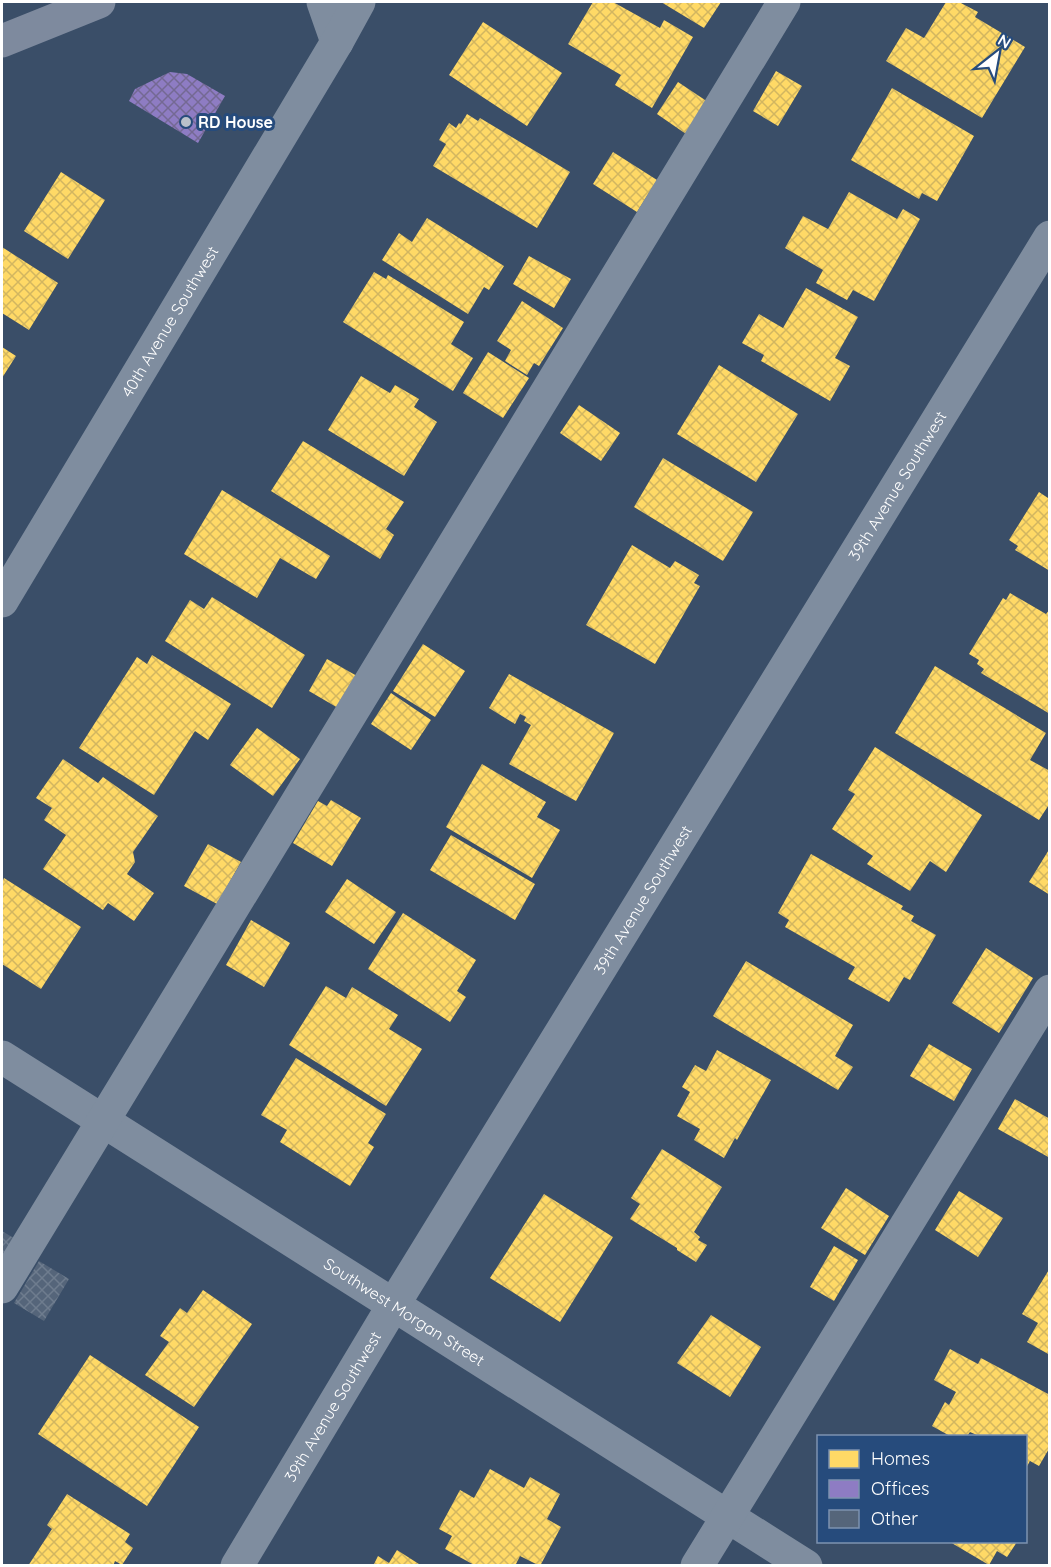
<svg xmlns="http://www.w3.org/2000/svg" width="1051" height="1567" font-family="Quicksand,sans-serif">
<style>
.homes{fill:url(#homes-cross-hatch)}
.offices{fill:url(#offices-cross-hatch)}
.building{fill:url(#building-cross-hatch)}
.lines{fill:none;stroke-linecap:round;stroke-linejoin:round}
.minor{stroke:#7f8d9f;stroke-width:33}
.major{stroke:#7e8a9e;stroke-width:33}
.poi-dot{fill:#bac1ca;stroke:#264b7c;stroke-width:2}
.labels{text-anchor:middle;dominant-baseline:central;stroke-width:6;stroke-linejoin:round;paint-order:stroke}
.poi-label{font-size:16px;font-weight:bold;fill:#fff;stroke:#264b7c;text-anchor:start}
.street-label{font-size:16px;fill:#fff;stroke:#264b7c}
</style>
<defs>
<pattern id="homes-cross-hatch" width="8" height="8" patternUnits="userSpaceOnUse" patternTransform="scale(1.5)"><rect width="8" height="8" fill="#ffd966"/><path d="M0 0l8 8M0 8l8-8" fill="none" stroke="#d2b660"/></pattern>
<pattern id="offices-cross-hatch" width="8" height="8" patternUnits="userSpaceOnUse" patternTransform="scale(1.5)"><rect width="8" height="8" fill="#8e7cc3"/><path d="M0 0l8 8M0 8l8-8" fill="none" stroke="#746993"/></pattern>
<pattern id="building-cross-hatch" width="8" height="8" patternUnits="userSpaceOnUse" patternTransform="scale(1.5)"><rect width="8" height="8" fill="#55657a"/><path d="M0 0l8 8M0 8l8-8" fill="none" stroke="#6e7c8e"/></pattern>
</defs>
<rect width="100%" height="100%" fill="#3a4e68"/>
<path class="homes" d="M593,2H613L660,28L664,20L693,37L652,108L615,85L621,75L568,44Z
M661,2H721L704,28Z
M946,2H959L978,12L975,17L1025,47L982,118L886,61L906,28L924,38Z
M483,22L562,73L527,126L449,75Z
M776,71L802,86L778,126L753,111Z
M678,82L708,102L686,134L657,114Z
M892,88L974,136L937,201L922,193L919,199L851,160Z
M467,114L478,121L480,118L570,172L537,228L433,166L446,144L439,140L449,123L456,128L459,123L461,124Z
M613,152L657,180L637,212L593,184Z
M61,172L105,200L68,259L24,231Z
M849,192L897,219L903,209L920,219L874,301L853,290L847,300L816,283L823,270L785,248L803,216L828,229Z
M427,218L504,266L489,290L484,287L468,314L382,260L399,233L412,242Z
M2,247L58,283L29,330L2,313Z
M529,256L571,279L554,308L513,284Z
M374,272L386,279L388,275L464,322L451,344L473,358L453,391L343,322Z
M806,288L858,317L835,358L850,366L830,401L761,361L764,355L742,343L759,314L783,328Z
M522,301L563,328L539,366L534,363L527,375L505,361L511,350L497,341Z
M2,347L16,356L2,378Z
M488,352L529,378L503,418L463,393Z
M719,365L798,414L756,482L677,434Z
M361,376L390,393L395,385L419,399L414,407L437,422L404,476L328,430Z
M579,405L620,433L601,461L560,433Z
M303,441L404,502L386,529L394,535L380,559L271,491Z
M663,458L753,512L723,561L634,507Z
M222,490L330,556L316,579L280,558L257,598L184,554Z
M1039,492L1048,498L1050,496V571L1015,550L1018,546L1009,540Z
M632,545L670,568L675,561L699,575L694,583L700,586L655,664L586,625Z
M1010,593L1046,614L1050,609V714L981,673L984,669L977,664L979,660L969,654L1003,598L1006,600Z
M212,597L305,655L272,708L165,641L190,600L204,609Z
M423,644L465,671L435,717L393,691Z
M152,655L231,704L208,740L195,731L154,795L79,748L137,657L147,664Z
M327,659L357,676L338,708L309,691Z
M935,666L1046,733L1030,760L1050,771V803L1039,820L895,733Z
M509,674L614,733L576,801L509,764L531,725L524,721L526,717L520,714L515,724L489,708Z
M391,693L431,720L411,750L371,724Z
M257,728L300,759L273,796L230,765Z
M875,747L982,815L946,872L930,861L910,891L867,864L873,856L832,829L855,794L848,790Z
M63,759L98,783L103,777L158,816L133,852L135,862L127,874L154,893L134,921L108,903L103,910L43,869L66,835L44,820L52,808L36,798Z
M482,764L546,802L537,817L560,830L532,878L446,827Z
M331,800L361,818L332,866L293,843L318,801L327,806Z
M451,835L535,884L515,920L430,870Z
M208,844L241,862L217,904L184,886Z
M1050,848V895L1029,882Z
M811,854L903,906L901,909L914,916L911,921L936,935L910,980L904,977L889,1002L848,979L855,967L785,927L789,920L778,913Z
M4,878L81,927L41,989L2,964V882Z
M347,879L396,912L374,944L325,912Z
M403,913L476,960L457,991L466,997L450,1022L368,969Z
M251,920L290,943L264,987L226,965Z
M986,948L1033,978L999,1033L952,1003Z
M746,961L853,1025L835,1056L853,1067L838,1090L713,1016Z
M326,986L346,998L352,987L398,1015L389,1029L422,1049L386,1106L289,1045Z
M929,1044L972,1069L954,1101L910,1076Z
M717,1050L771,1080L737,1140L735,1138L724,1158L694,1140L700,1129L677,1116L690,1092L682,1087L695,1065L706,1071Z
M296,1058L386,1114L368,1143L374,1147L350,1186L280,1142L287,1130L261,1115Z
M1015,1099L1050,1119V1158L998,1129Z
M662,1149L722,1187L694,1232L700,1237L698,1240L707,1245L696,1262L677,1250V1248L630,1219L640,1204L631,1198Z
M846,1188L889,1216L865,1255L821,1228Z
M959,1191L1003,1218L978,1257L935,1230Z
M544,1194L613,1237L560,1322L490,1278Z
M834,1246L858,1260L834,1301L810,1287Z
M1050,1268V1355L1027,1342L1038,1323L1022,1314Z
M203,1290L252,1324L194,1407L145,1375L169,1342L160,1336L180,1308L187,1313Z
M711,1315L761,1347L730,1397L677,1363Z
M950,1349L978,1364L981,1358L1050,1395V1447L1039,1466L1030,1461L1026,1468V1436H979L970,1432L967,1436H950L932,1426L945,1402L949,1405L956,1392L934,1380Z
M90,1355L199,1427L147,1506L38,1434Z
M490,1469L524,1488L530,1477L560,1494L547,1519L561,1527L540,1566L520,1556L515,1566H476L445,1549L452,1536L439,1529L460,1490L474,1498Z
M67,1494L130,1534L125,1542L133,1548L122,1565L115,1561L113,1566H28L52,1529L47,1525Z
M950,1542H1017L1007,1557L997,1551L989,1565Z
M397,1550L422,1566H373L378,1556L389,1563Z"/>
<path class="offices" d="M170,72L187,74L225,96L198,143L129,101L135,89Z"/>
<path class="building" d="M2,1231L17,1240L2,1265Z
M39,1261L69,1279L44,1321L14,1303Z"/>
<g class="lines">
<g class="minor">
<path d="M323,2L337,42"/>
<path id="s1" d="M2,601L337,42L359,2"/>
<path id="s2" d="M2,1057L806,1566"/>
<path d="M2,1287L784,2"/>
<path id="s3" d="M237,1566L394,1304L1050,237"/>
<path d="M697,1566L1050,991"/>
</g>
<path class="major" d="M2,41L99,2"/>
</g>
<circle class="poi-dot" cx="186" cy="122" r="6"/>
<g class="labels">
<g class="poi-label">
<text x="198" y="122">RD House</text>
</g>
<g class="street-label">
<text stroke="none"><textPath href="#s1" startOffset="326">40th Avenue Southwest</textPath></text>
<text stroke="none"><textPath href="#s3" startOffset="1266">39th Avenue Southwest</textPath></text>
<text stroke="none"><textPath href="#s3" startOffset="780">39th Avenue Southwest</textPath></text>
<text stroke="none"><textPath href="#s2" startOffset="476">Southwest Morgan Street</textPath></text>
<text stroke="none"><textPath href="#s3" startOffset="186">39th Avenue Southwest</textPath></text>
</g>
</g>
<rect width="1051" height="1567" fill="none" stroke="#ffffff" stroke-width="6"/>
<rect x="817" y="1435" width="210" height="108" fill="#264b7c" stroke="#7d93b0" stroke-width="1.5"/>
<rect x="829" y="1450" width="30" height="18" fill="#ffd966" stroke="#7d93b0" stroke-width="1.5"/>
<text x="871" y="1465" font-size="18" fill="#ffffff">Homes</text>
<rect x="829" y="1480" width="30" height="18" fill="#8e7cc3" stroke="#7d93b0" stroke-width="1.5"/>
<text x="871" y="1495" font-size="18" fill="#ffffff">Offices</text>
<rect x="829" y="1510" width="30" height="18" fill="#55657a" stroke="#7d93b0" stroke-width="1.5"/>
<text x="871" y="1525" font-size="18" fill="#ffffff">Other</text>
<g transform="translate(997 54) rotate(31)" stroke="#264b7c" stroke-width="4.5" paint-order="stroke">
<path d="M0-4.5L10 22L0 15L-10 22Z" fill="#ffffff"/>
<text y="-9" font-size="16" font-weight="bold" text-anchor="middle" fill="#ffffff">N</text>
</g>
</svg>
